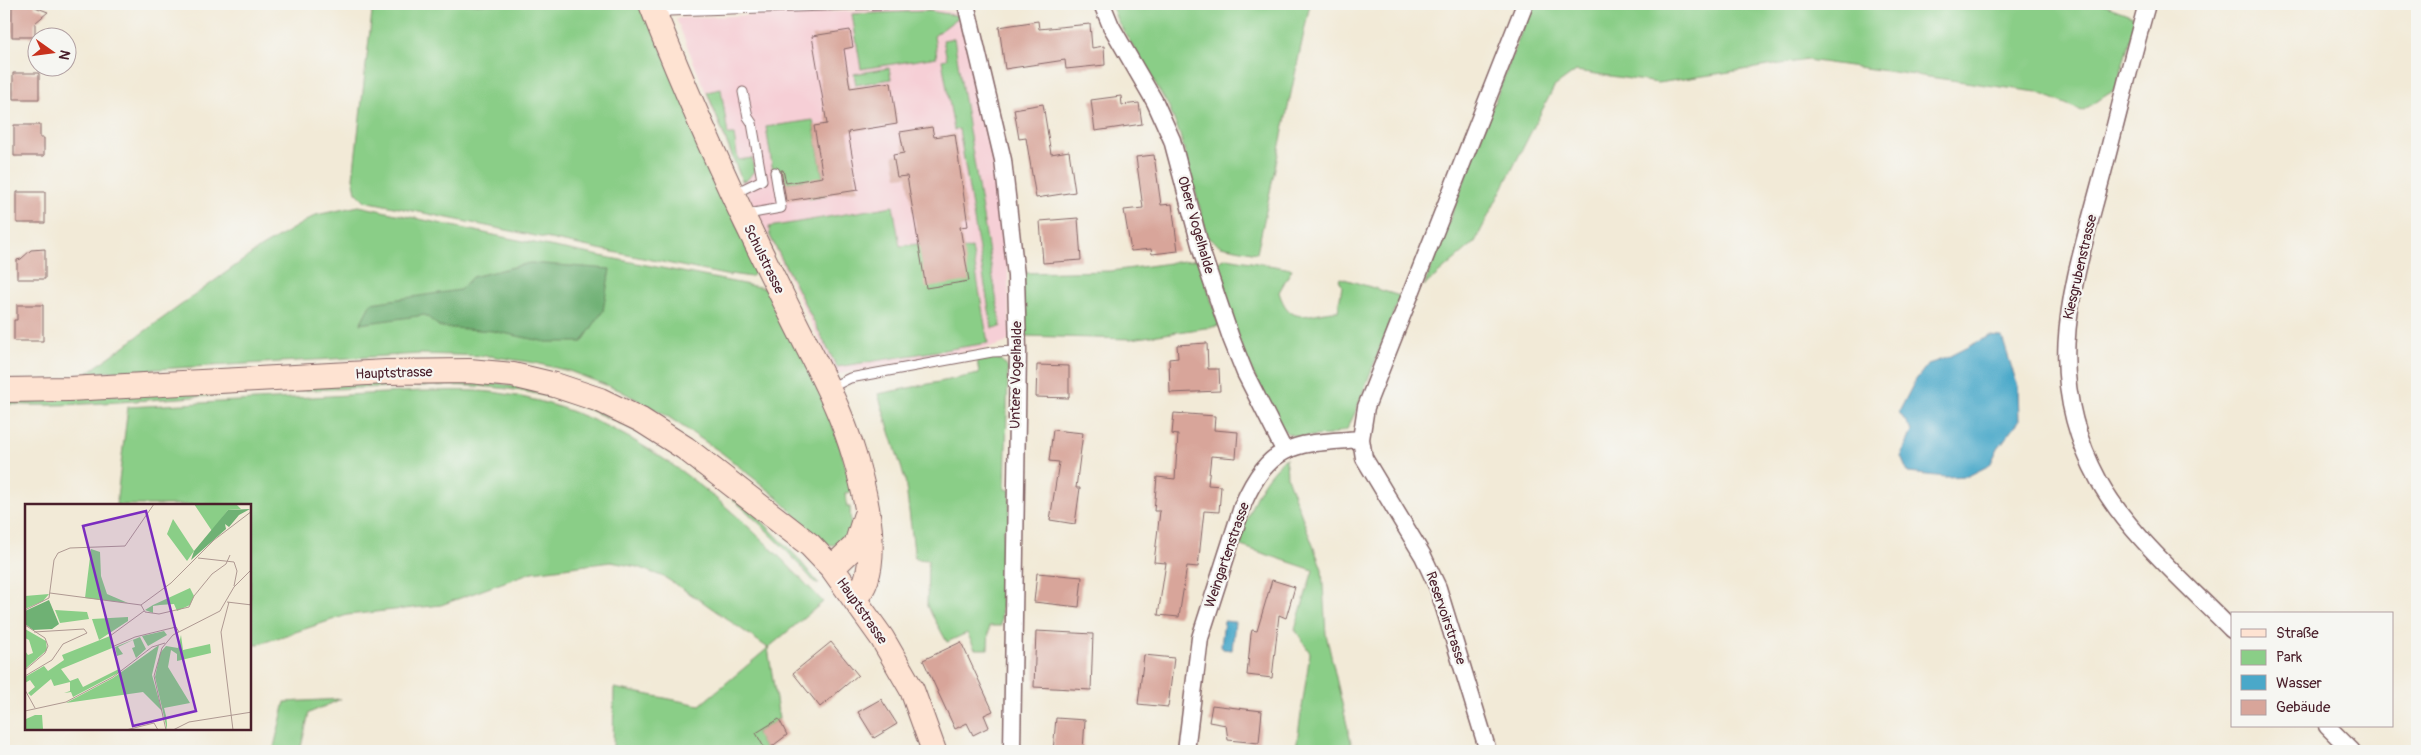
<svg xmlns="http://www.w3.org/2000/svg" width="2421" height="755" font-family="Pangolin,sans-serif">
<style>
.built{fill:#f6cfd6}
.green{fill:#8ace87;stroke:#6a7659}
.forest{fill:#6fb174;stroke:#5c6850}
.water{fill:#4aa8c9;stroke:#4a647a}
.building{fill:#d8a59a}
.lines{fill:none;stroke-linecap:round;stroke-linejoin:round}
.lane-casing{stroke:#856667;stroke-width:11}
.street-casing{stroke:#856667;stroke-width:19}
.secondary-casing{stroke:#856667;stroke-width:26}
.lane{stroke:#fff;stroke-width:9}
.street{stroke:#fff;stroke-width:16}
.secondary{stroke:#fee3d2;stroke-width:24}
.labels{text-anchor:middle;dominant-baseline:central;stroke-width:4.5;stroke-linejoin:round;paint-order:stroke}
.street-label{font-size:14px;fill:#4a1f2b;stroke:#f6f6f2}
.inset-road{fill:none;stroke:#af9992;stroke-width:1}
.view{fill:#7b2cbf;fill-opacity:0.15;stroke:#7b2cbf;stroke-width:2.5}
.inset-edge{fill:none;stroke:#4a1f2b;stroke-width:2.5}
</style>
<rect width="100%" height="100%" fill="#f6f6f2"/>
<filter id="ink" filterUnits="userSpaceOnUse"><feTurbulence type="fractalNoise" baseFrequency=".02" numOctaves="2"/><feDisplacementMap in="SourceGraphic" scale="10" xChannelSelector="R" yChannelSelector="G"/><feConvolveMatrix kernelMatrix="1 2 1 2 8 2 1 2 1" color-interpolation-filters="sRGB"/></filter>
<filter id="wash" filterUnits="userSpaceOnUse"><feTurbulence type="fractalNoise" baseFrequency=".0096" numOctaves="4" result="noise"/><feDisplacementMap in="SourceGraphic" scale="20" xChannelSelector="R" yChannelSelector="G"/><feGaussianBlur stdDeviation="1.12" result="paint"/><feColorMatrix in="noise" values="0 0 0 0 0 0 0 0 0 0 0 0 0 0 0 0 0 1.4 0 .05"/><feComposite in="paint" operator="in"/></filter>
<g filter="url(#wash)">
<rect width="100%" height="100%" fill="#f2ead7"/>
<path class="built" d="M931,8L960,14L998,165L1007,238L1010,339L1005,343L996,346L840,374L836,372L827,355L741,181L676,18Z"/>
<path class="green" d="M373,4H642L757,271L751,277L730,274V276L365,201L356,192L353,178Z
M1111,4H1310L1257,253L1221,246L1208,238L1180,135L1169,107L1117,20Z
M1532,4H2101L2136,17L2116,89L2082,111L2037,92L1807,60L1658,83L1576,71L1554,87L1475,242L1424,286Z
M929,11L960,16L934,36L937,57L861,69L852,14Z
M954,38L1001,327L992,328L959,129L954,130L942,60L947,59L943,40Z
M889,68L891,79L856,85L854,74Z
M721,89L728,135H734L738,160L752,158L754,171L747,180L742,181L707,92Z
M813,120L826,196L809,199L805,180L785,183L783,170L773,172L766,127Z
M359,206L503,237L769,289C801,355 838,419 851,492L845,493L847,507H850L851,528L844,542C835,546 829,546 821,541L776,496L722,453L667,416L619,390L569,371L535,363L490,356L420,354L87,373L260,248L316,215Z
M893,206L900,246L926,243L928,255L972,248L988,343L837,367L770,236L769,227Z
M1227,258L1292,269L1279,292C1291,331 1312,310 1338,311L1342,286L1339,279L1341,278L1400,296L1355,413L1347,429L1330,435L1300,437L1288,434L1279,425L1244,355L1216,268L1220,261Z
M1199,259L1219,326L1131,339L1024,336L1022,273L1111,271Z
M988,357C997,358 1005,360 1008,370L1005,489L1010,490L1009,525L1004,529L1001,626H989L988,649H975L967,633L947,642L927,606L928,560L915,559L905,479L878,394L979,374L977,359Z
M420,381L498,383L578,402L650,437L753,512L796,556L819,584H816C801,567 787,550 771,535C713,476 637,422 557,399C492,380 427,386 360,388C300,390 240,393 180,398C124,401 60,408 4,404V400Z
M422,391C449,391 478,389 505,394C637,415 735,508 823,602L768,648L779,719L756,733L766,751H613L614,688L700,705L768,648L703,602L664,577L637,567L611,562L532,572L441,605L347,615L250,647V505H116L128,407Z
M1286,458L1287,477L1322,569L1326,634L1353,751H1293L1296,748L1310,653L1295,629L1313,570L1238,545C1250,511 1257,482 1286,458Z
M341,699L309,713L300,751H273L285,702Z"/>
<path class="forest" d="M530,263L610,269L603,311L582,342H546L493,331L440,327L425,315L360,324L371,303L460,290L472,277Z"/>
<path class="water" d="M1989,336L2002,337L2018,387L2019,421L1998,448L1990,465L1968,476L1946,477L1908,473L1901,457L1912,431L1899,412L1915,381L1928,364L1946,358Z
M1224,621L1235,622L1232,650L1223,649L1221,646Z"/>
<g id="blocks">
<path class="building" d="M12,4H35V7L48,12L35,23V37H12Z
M1038,21L1039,29L1090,24L1092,48L1104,46L1105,65L1066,69L1065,60L1005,69L999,27Z
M850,30L853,47L844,49L850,88L891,82L897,124L848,132L858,190L786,201L781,170H783L786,183L823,177L814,126L827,124L812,36Z
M13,73H39V99H13Z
M1121,96L1122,105L1139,103L1142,124L1095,131L1091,100Z
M1043,104L1051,154L1069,151L1075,192L1036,198L1026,138L1019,139L1014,109Z
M14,125H40V138H44V156H14Z
M932,127L934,137L955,134L968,226L960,227L969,281L926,288L907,176L897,177L893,155L904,153L900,132Z
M1154,155L1161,205L1172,204L1178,251L1152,254L1151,249L1131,251L1124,210L1143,208L1136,157Z
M17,192H45V223H17Z
M1078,218L1081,260L1043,263L1040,221Z
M45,249V279H17V260L21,259L31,250Z
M17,305H43V341H14V320H17Z
M1207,343L1208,369H1219L1220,391L1170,393L1169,359L1178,358L1177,345Z
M1037,365L1069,366V398L1036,397Z
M1174,413L1215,416L1214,430L1238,432L1236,458L1211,456L1208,485L1221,486L1219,512L1204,511L1198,567L1187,566L1179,617L1158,615L1166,563L1154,562L1160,511H1154L1157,477L1175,479L1178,435L1172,434Z
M1053,430L1083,433L1076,488H1080L1075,524L1050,520L1059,462L1049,461Z
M1037,573L1082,577L1079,607L1034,602Z
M1272,580L1295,587L1286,618L1279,615L1272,678L1247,675L1251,634L1252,630L1257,631Z
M1036,631L1093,634L1091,690L1034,687Z
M831,642L858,675L820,707L793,673Z
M961,642L993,711L984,715L989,727L973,735L967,723L955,729L923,660Z
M1144,655L1174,658L1168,707L1138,704Z
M881,699L897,724L874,738L858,712Z
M1212,705L1262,711L1259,743L1228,740L1226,725L1209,722Z
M1056,718L1085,720L1083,751H1053Z
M779,719L787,735L766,751L756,733Z"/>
</g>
</g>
<g filter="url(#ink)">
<use href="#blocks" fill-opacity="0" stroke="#856667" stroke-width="1"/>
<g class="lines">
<g class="lane-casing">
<path id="lane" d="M656,16L669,11L887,4
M733,194L762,180L752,123L748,117L743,92
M744,217L753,213L781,208L775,172
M830,388L850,378L992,352L1018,351"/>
</g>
<g class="street-casing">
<path id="street" d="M966,4L1003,160L1016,276L1018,351L1012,751
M1102,4L1111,26L1155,102L1172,140L1203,256L1231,338L1245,373L1284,450
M2147,4C2131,61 2117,119 2102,176C2073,286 2040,373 2099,481C2128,534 2189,586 2232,630
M2327,726L2352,751
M1186,751L1200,638L1243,504C1271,440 1298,444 1361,439
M1488,751L1438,588L1423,556L1364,458L1361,439L1366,407L1525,4"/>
</g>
<g class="secondary-casing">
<path id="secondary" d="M651,4C676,69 704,132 733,195C752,235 772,275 791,314C807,347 825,379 839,413C856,453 891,564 855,598
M4,390L69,389L386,372L469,371L513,375L555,385L600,400L641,420L685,448L810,545L832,568L882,638L912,690L934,751
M832,568L856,545L865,517"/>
</g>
<use href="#lane" class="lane"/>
<use href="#street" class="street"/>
<use href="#secondary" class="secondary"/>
</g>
</g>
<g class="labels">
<g class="street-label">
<text transform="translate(1196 225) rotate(74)">Obere Vogelhalde</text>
<text transform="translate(764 259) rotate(64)">Schulstrasse</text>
<text transform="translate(2080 267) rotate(-77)">Kiesgrubenstrasse</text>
<text transform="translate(394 373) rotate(-2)">Hauptstrasse</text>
<text transform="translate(1016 375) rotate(-89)">Untere Vogelhalde</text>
<text transform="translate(1227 555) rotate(-71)">Weingartenstrasse</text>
<text transform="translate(862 611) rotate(55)">Hauptstrasse</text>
<text transform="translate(1446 618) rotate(71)">Reservoirstrasse</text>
</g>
</g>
<g transform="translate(25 504)">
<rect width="226" height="226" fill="#f2ead7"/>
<path d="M169,0H211L216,5L203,6L187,27ZM148,15L169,47L162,57L142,30ZM66,45L75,48L76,72L82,90L103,99L60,94ZM165,84L169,92L165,101L152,107L149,100L135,101L128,102V109L120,106L128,101ZM24,90L18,97L0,105V92ZM30,106L62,108L64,115L35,119ZM103,113V117L74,136L67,115ZM0,125L21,137L22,146L0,165V147L3,151L8,149L4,136L0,134ZM139,127L142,131L123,142L117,132ZM156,131L158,146L185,140L186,149L152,157V150L146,146L143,163L165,199L139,204L141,212L142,219V226L130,173L135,149L141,142L153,144ZM85,132L87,144L36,165L45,177L53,174L58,183L94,165L95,168L48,193L46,188L39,189L45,187V178L29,182L26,175L6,192L3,189L10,183L5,176L0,179V173L19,162L23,167L39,156L37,151ZM115,133L121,145L111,154L107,144L110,143L108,136L93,143L98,150L92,152L90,143ZM134,141L127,171L137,207L118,188L41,199L88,174ZM10,211H17L18,225L0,226L1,215Z" fill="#8ace87"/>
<path d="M225,5L214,11L204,23L200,20L201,25L166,56L169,47L203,6ZM24,96L34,120L27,125L8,126L0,120V107Z" fill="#6fb174"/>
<path class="inset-road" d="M173,54L209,58L212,67L209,82M25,89L116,101M202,98L227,101M204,98L196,128L208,226M116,101L146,79L189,36L227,7M116,101L120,108L134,110L164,103L169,92L187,70L201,60L205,51M0,106L24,94L29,56L33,49L45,44L100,42L129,0M0,121L20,134L23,142L20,149L0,166M85,132L119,107M87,143L110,133L151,123L154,128M0,172L27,156L38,140L62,129L59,125L9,128M0,186L10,204M0,207L41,198L88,173L127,143L140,139M2,226H18M101,226L129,219L133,226M141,226L129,172L137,144L148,131L195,107L209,83L227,65M148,226L164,218L227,208"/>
<path class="view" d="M121,7L171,207L108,222L58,22Z"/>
<rect width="226" height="226" class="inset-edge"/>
</g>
<rect width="2421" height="755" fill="none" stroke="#f6f6f2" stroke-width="20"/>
<rect x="2231" y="612" width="162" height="115" fill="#f6f6f2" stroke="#b1a0a2"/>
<rect x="2241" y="629" width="25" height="8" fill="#fee3d2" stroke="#b1a0a2"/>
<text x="2276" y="638" font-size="15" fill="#4a1f2b">Straße</text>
<rect x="2241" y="650" width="25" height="15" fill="#8ace87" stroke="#b1a0a2"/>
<text x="2276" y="662" font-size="15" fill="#4a1f2b">Park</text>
<rect x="2241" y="675" width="25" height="15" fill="#4aa8c9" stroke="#b1a0a2"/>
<text x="2276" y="688" font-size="15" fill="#4a1f2b">Wasser</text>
<rect x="2241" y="700" width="25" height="15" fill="#d8a59a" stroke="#b1a0a2"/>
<text x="2276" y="712" font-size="15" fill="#4a1f2b">Gebäude</text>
<g transform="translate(52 52) rotate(104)"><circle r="24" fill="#f6f6f2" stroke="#b1a0a2"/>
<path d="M0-4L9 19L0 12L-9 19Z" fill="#c8321e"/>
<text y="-8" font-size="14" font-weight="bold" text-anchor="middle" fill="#4a1f2b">N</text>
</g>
</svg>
